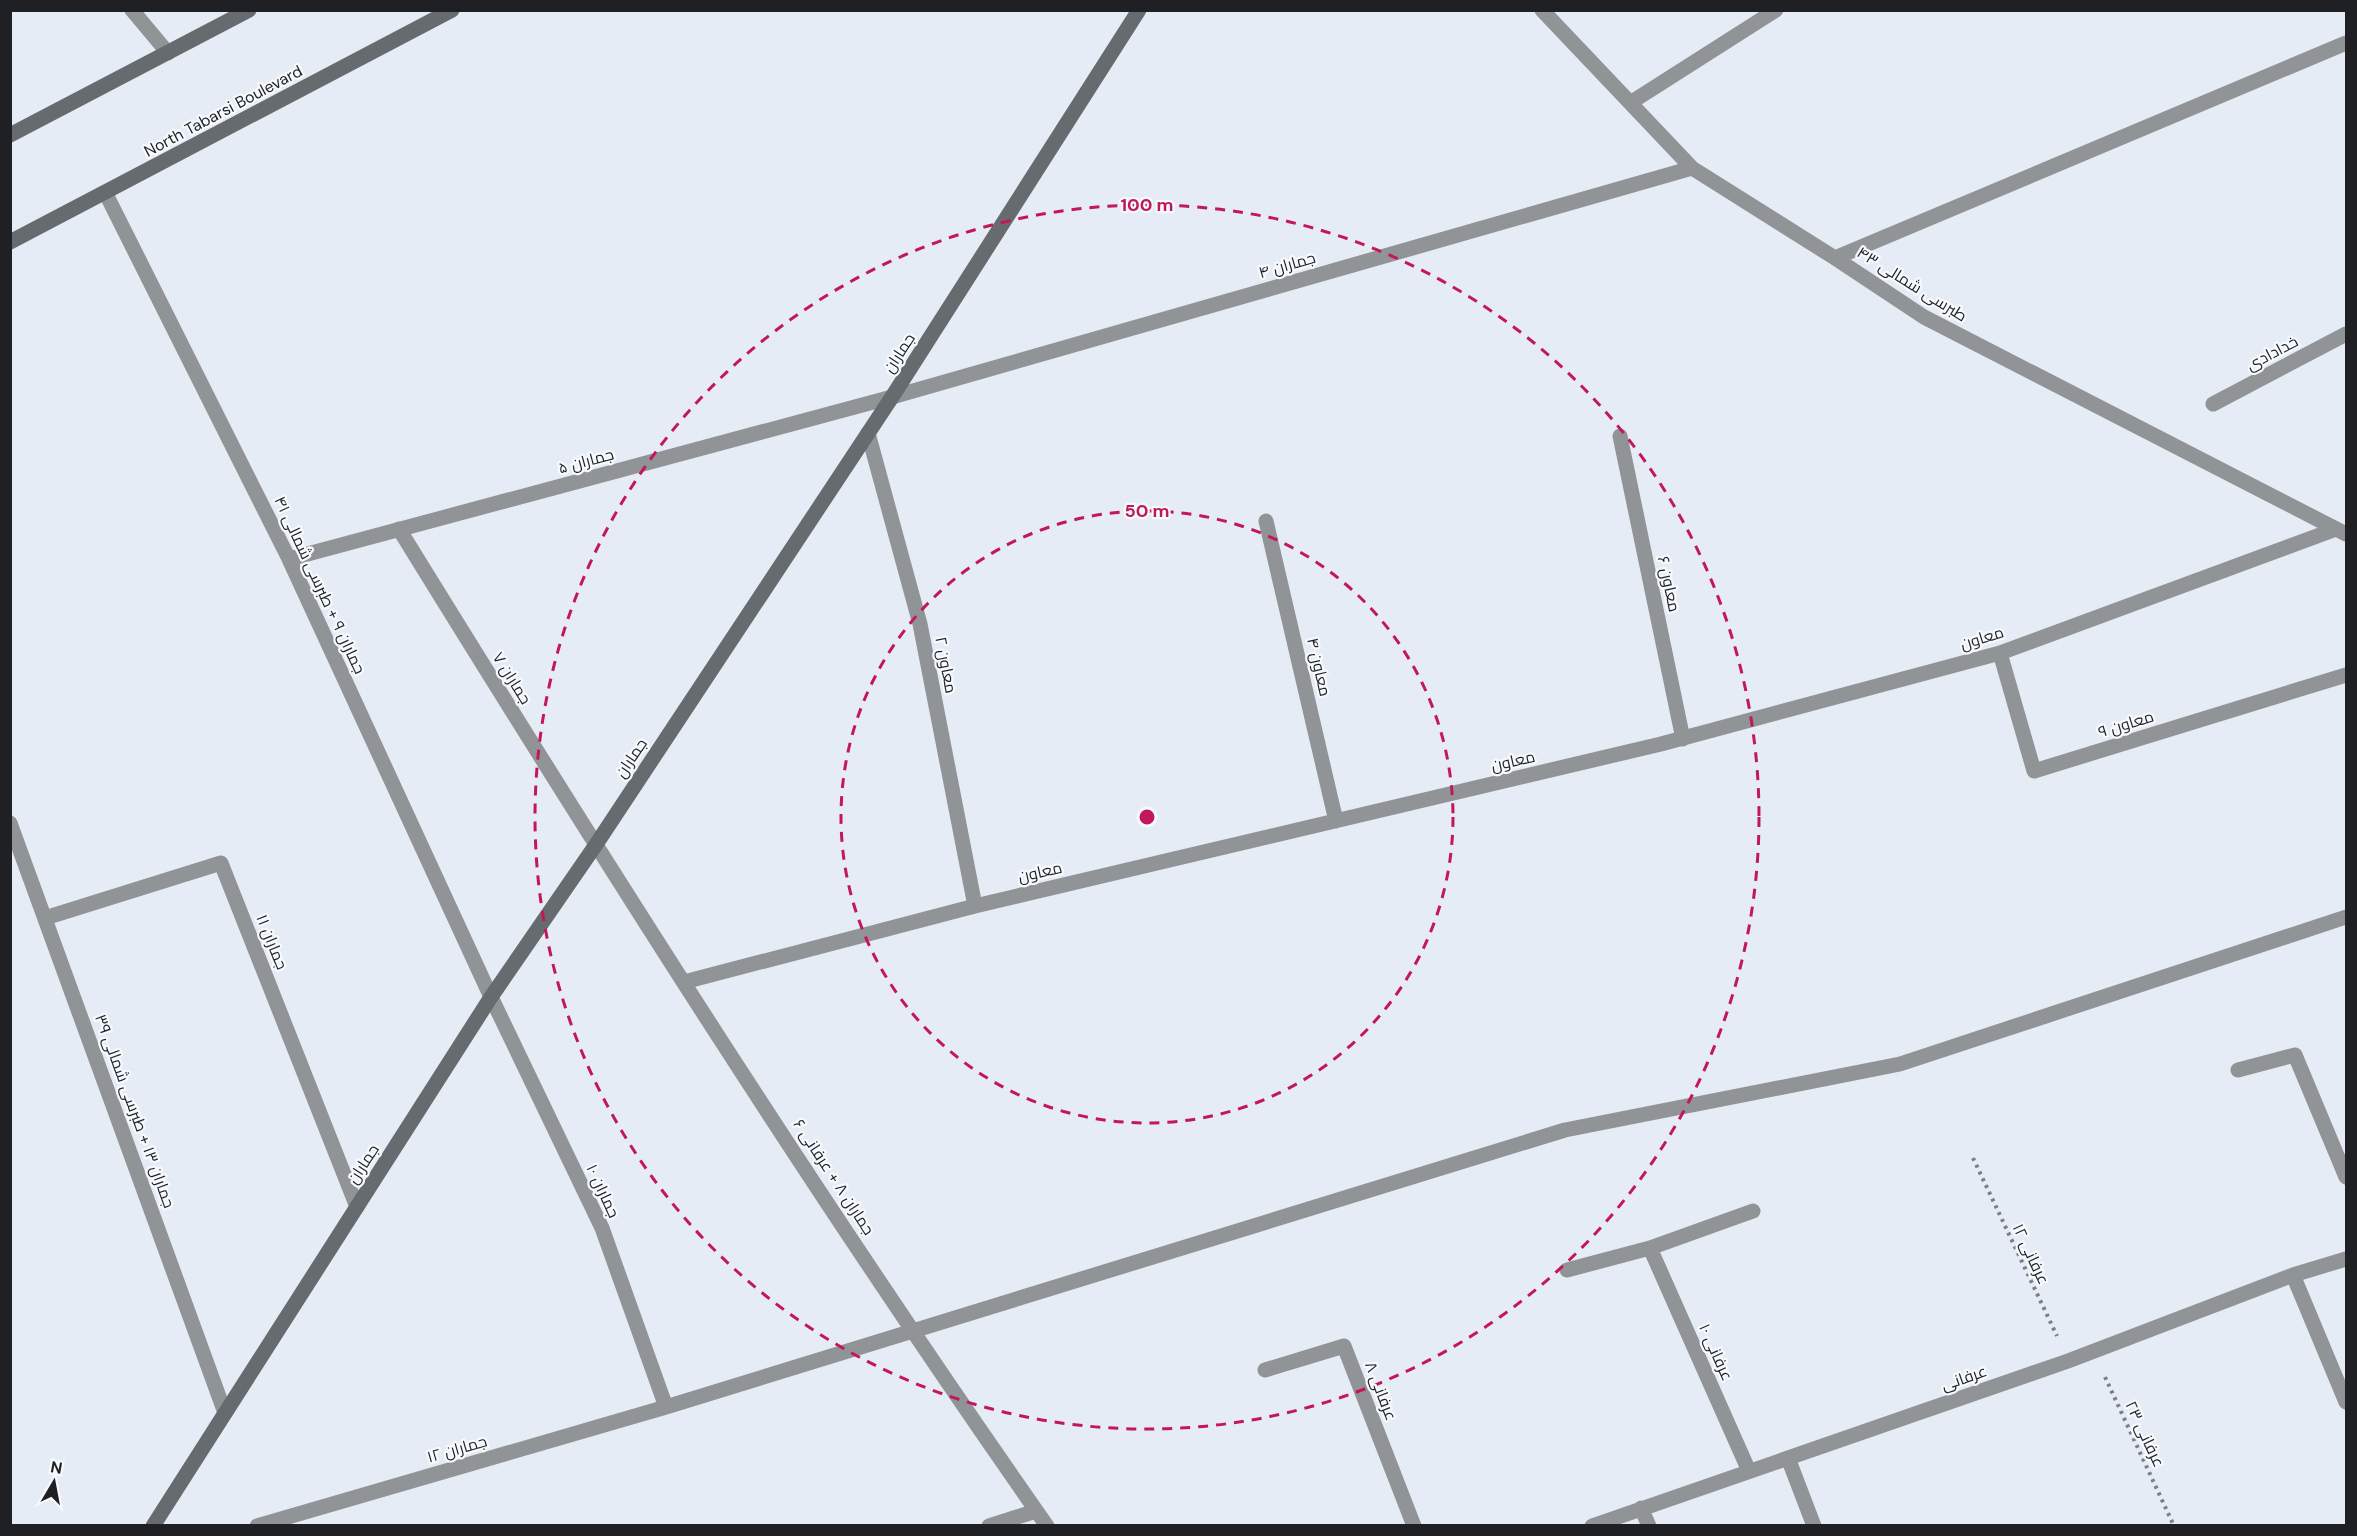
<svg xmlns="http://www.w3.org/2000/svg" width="2357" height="1536" font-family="'DM Sans',Cairo,sans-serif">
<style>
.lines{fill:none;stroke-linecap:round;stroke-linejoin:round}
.path{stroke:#7c8086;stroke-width:4;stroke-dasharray:3 4.5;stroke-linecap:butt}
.street{stroke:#909496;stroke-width:15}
.secondary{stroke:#656b6e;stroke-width:15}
.ring{fill:none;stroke:#c2185b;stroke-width:3;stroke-dasharray:10 8}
.labels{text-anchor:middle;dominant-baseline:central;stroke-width:4.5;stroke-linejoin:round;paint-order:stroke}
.street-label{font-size:16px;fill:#1e2023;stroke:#f6f9fe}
.centre{fill:#c2185b;stroke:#f6f9fe;stroke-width:3}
.ring-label{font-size:18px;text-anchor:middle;font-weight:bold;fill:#c2185b;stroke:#f6f9fe;stroke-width:4.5;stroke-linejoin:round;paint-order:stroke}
</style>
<rect width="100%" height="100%" fill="#e6ecf5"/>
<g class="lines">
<path class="path" d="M1973,1158L2057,1336
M2105,1377L2174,1526"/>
<path class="street" d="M132,10L168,53
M1542,10L1692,168L1835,258L1924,317L2346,534
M1630,103L1776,10
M106,194L289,559L491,997L602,1228L666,1407
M1835,258L2346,43
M2213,404L2346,334
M868,433L920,624L975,906
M1620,436L1683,739
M1266,521L1336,821
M399,529C607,866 819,1201 1047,1526
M289,559L892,397L1692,168
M2000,653L2034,771L2346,675
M10,823L225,1413
M45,918L221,863L357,1207
M684,982L975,906L1661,744L2000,653L2336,529
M2238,1070L2295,1055L2346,1177
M1650,1248L1749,1471
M1567,1270L1650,1248L1753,1211
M2293,1275L2346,1402
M1265,1370L1344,1346L1414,1526
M1788,1458L1814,1526
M1641,1508L1649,1526
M257,1526L666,1407L1565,1130L1900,1064L2346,917
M989,1526L1036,1511
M1592,1526L2068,1361L2293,1275L2346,1259"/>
<path class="secondary" d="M10,135L249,10
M10,242L452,10
M153,1526L491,997L595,846L892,397L1139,10"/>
</g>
<g class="ring">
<circle cx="1147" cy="817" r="306"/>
<circle cx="1147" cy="817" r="612"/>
</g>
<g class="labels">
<g class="street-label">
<text transform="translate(223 111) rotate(-28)">North Tabarsi Boulevard</text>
<text transform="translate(1287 265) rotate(-16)">جماران ۴</text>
<text transform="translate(1912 284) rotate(32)">طبرسی شمالی ۴۳</text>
<text transform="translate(899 353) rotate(-57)">جماران</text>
<text transform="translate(2272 353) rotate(-28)">خدادادی</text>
<text transform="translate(586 461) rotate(-15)">جماران ۵</text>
<text transform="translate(1669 584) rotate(78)">معاون ۶</text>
<text transform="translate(320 585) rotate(65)">جماران ۹ + طبرسی شمالی ۴۱</text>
<text transform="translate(1982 638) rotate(-17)">معاون</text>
<text transform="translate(946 665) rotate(79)">معاون ۲</text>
<text transform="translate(1319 667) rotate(77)">معاون ۴</text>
<text transform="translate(512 678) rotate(58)">جماران ۷</text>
<text transform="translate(2126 724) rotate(-17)">معاون ۹</text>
<text transform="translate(631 758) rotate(-56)">جماران</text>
<text transform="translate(1513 761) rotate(-13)">معاون</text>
<text transform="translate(1040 872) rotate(-13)">معاون</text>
<text transform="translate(272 942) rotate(68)">جماران ۱۱</text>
<text transform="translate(135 1111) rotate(70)">جماران ۱۳ + طبرسی شمالی ۳۹</text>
<text transform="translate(363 1164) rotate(-57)">جماران</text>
<text transform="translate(834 1177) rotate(57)">جماران ۸ + عرفانی ۶</text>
<text transform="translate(603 1191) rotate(65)">جماران ۱۰</text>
<text transform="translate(2031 1254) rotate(65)">عرفانی ۱۲</text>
<text transform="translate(1716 1352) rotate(66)">عرفانی ۱۰</text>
<text transform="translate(1964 1378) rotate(-19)">عرفانی</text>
<text transform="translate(1381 1391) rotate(69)">عرفانی ۸</text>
<text transform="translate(2145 1434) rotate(65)">عرفانی ۲۳</text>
<text transform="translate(457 1449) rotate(-16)">جماران ۱۲</text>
</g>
</g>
<circle cx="1147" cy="817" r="9" class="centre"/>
<g class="ring-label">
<text x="1147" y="211">100 m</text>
<text x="1147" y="517">50 m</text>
</g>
<rect width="2357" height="1536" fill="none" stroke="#1e2023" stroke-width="24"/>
<g transform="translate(54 1482) rotate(10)" stroke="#f6f9fe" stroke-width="4.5" paint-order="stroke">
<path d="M0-4.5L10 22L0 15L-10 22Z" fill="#1e2023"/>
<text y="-9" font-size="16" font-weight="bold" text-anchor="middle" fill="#1e2023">N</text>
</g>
</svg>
